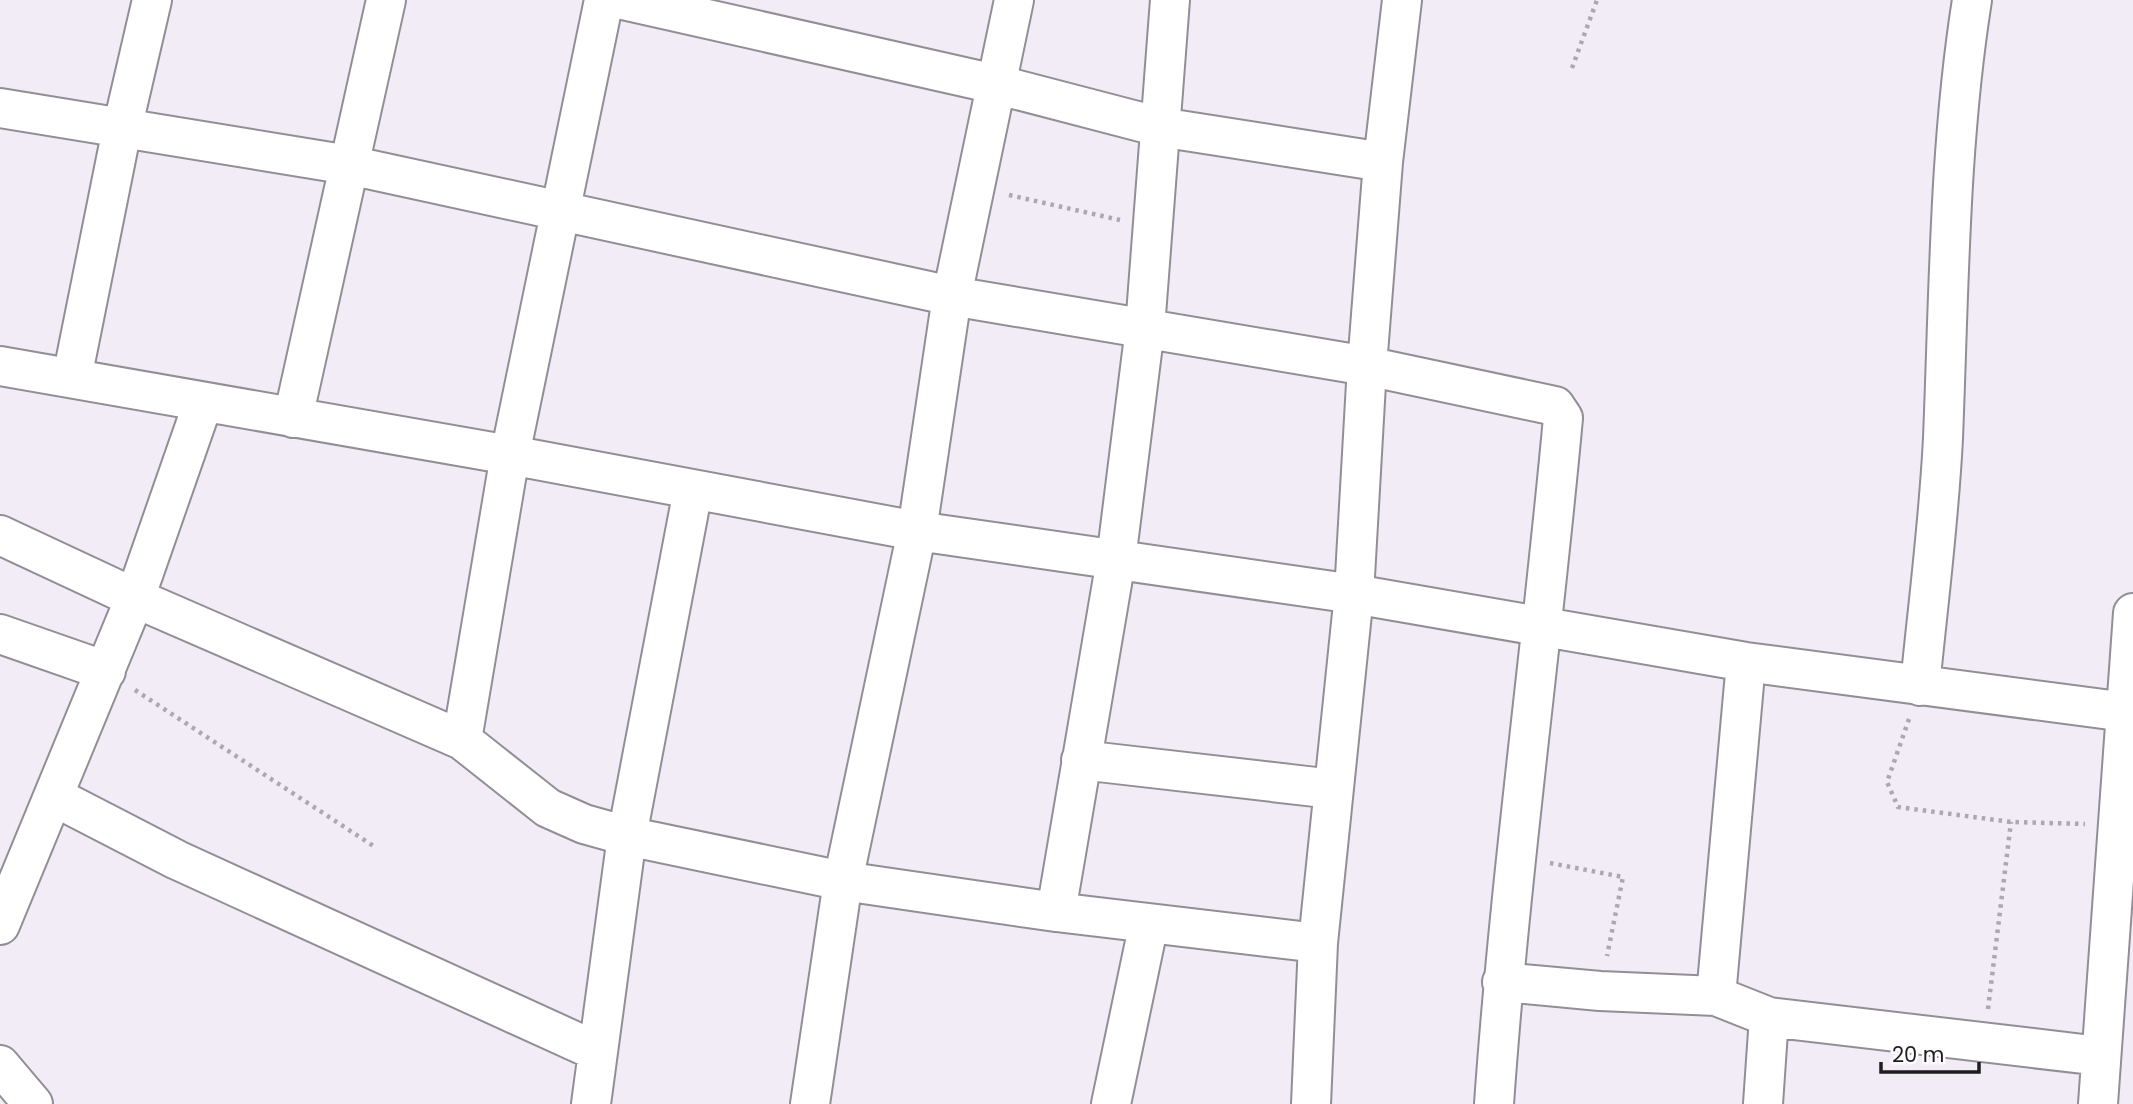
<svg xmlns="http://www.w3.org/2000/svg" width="2133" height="1104" font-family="Poppins,sans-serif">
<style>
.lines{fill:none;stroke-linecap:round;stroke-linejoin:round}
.minor-casing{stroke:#928e96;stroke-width:42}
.path{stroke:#aba8af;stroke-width:4.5;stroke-dasharray:3.5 5;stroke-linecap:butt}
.minor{stroke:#fff;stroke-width:38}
</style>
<rect width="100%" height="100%" fill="#f1ecf5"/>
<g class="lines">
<g class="minor-casing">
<path id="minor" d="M623,0L995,84L1160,127L1383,162
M0,108L349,165L952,296L1367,366L1555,406L1563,418C1542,647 1510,875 1494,1104
M0,366L510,455L917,531L1354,594L1746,662L2133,713
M72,378L122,129L152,0
M293,418L386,0
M0,535L135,598L462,740L548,808L584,824L627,836L843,881L1056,912L1318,943
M0,634L106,671
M1920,686C1928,604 1939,521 1943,438C1949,292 1949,145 1972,0
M462,740L510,455L604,0
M1081,760L1333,789
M55,797L177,860L596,1051
M1056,912L1116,560L1145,328L1170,0
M0,925L135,598L203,403
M1502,982L1600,991L1716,996L1769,1017L2100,1056
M1716,996L1746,662
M0,1065L33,1104
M591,1104L627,836L693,490
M810,1104L843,881L917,531L952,296L1014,0
M1111,1104L1149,923
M1311,1104L1318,943L1354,594L1367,366L1383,162L1402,0
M1763,1104L1769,1017
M2098,1104L2133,613"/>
</g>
<path class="path" d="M1572,68L1597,0
M1009,195L1120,220
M135,690L375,847
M1909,719L1887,782L1898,807L2011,822L2085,824
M1550,863L1623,877L1607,956
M1988,1009L2011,822"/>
<use href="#minor" class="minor"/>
</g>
<path d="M1881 1062v10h98v-10" fill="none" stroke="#1d1c1f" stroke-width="3.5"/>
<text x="1892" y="1062" font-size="21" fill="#1d1c1f" stroke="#fcfbfe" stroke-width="5" paint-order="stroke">20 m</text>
</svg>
